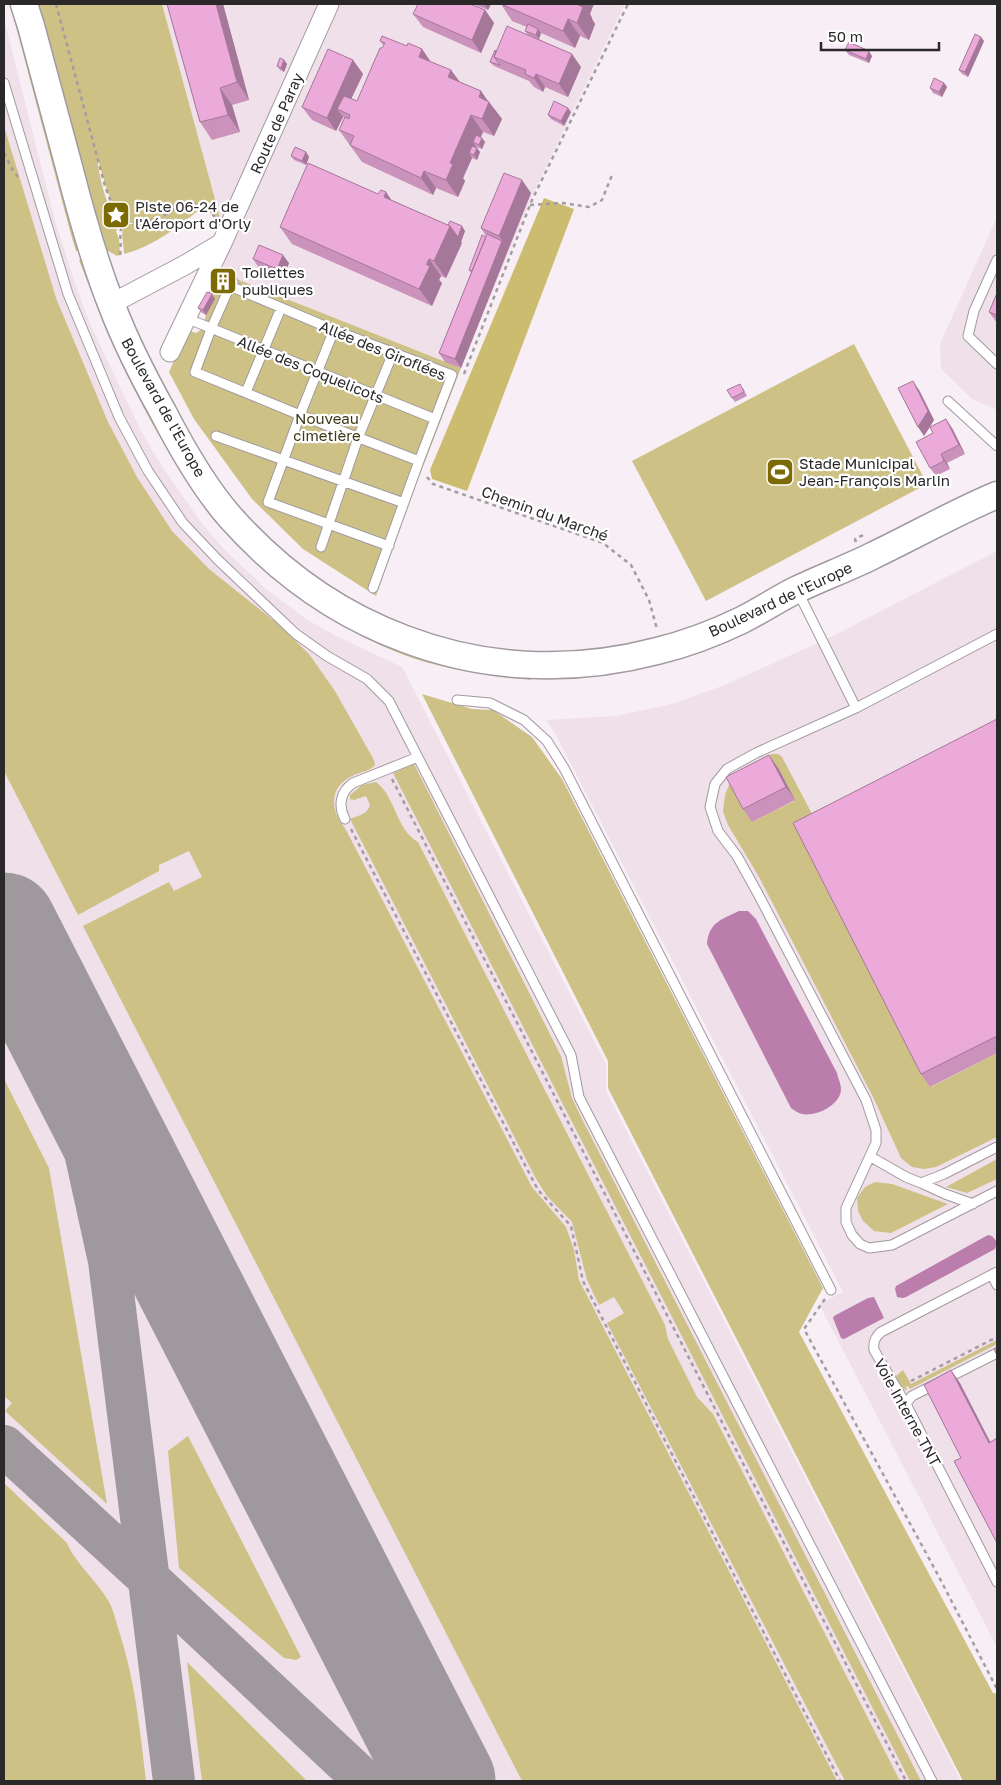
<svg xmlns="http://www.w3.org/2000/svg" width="1001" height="1785" font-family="'Golos Text',sans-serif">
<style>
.built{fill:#efe0ea}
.green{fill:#cdc186;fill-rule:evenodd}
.forest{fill:#ccbc70}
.water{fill:#bb7dab}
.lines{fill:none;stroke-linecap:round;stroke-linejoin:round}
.taxiway{stroke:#9f999e;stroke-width:42}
.runway{stroke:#9f999e;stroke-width:105}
.lane-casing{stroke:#a1999f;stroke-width:11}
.street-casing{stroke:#a1999f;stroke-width:21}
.secondary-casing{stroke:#a1999f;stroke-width:29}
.path{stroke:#a39da1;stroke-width:2.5;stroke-dasharray:4 4;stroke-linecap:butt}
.lane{stroke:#fff;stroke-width:9}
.street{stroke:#fff;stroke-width:19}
.secondary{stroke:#fff;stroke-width:26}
.wall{fill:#cb92bb}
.shaded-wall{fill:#a57799}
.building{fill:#ecaada;stroke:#a57799}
.labels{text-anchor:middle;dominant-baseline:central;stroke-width:4.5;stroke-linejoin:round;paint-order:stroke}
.street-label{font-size:15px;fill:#2b282a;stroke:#fff}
.poi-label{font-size:15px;fill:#2b282a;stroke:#fff;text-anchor:start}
.park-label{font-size:15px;fill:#3e3716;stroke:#fff}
</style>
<rect width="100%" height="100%" fill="#f7eff5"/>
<path class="built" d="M162,4H625L533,194L461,368L224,274L222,225Z
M4,19L55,221L74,280L90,324L141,431L163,468L203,525L224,549L266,589L306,619L336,636L402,667L606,1064V1091L961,1781H4Z
M997,217V410L972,399L941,369L940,344Z
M997,551V1647L819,1304L843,1292L555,733L546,720L616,716L672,704L725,685L833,636Z"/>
<path class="green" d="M10,4H17L82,250L76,251L70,231Z
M35,4H162L222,225L204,206C179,226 155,246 124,254C124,244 120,234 124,224H137C111,223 105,178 97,158C100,179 105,206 120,223L116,231L119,239L120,255L117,256L101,247Z
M4,126L56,298L108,422L137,477L172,531L209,569L278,624L309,654L335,691L374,760L375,765C370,771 361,772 354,775C338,782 330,795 336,813C338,819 343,825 346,830L532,1187L566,1227L574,1250L579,1280L837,1781H522L83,926L169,882L174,891L202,877L189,851L159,865V871L78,915L4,771Z
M84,259L140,389L306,597L529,674L531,680C499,677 468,673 437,665C403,657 371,642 340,624C201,545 134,404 79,260Z
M221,273L461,368L417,482L376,596L303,549L252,499L194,419L169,372L188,330L196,333L202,329L206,315L201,312Z
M854,344L927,484L706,601L632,461Z
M422,694L472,709L493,710L532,737L562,779L823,1288L799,1332L993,1693L997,1694V1781H963L608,1088V1061Z
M772,754H778L782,757L819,827L931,1087L997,1053V1137L936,1167L924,1169L912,1167L901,1158L873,1097L759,877L728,825L725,817L723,811L725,795L729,785L735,776L745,767ZM778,769L794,801L752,822Z
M414,764L561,1056L572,1098L582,1119L921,1781H910L393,773Z
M376,782C396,797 396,830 418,842L665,1325L668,1339L697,1397L713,1414L900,1781H845L607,1323L624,1313L614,1297L599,1305L587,1280L572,1222L547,1196L535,1177L350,819C359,815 367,815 370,805L366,796L354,800L350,799V795L362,785Z
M4,1079L49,1168L107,1504L5,1411L12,1403L4,1396Z
M997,1159V1179L967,1193L946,1187Z
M875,1182L892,1184L948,1204L891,1233L874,1231L863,1221L858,1211L857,1198L865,1187Z
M997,1340V1344L910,1389L908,1386L906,1387L907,1390L902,1389L897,1381L896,1376L903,1370L911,1384Z
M188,1436L301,1657L296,1660L284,1658L179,1568L168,1451Z
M4,1483L67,1543C75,1563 98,1582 109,1602C114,1611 116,1622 119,1631C135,1680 140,1730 146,1781H4Z
M187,1662L307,1781H202Z"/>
<path class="forest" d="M544,198L574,209L467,491L432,479L430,470Z"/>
<path class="water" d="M739,911H748L756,919L837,1073C838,1078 841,1084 841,1089C841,1105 816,1117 802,1114C798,1113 794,1110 791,1108L707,944C709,922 721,920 739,911Z
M988,1235L992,1236L997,1242L995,1249L906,1297L903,1298L897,1297L895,1289L896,1286Z
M874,1297L884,1318L844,1339L841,1338L833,1318L834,1316L868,1298Z"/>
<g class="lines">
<path class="taxiway" d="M4,929L15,948L49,1037L83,1143L109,1261L174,1781
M4,1446L149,1579L365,1781"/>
<path class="runway" d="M4,925L443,1781"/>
<g class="lane-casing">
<path id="lane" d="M4,83L68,294L119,417L148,471L183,523L218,560L296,634L327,656L367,679L389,701L571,1055L579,1097L932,1781
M997,260L974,311L968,336L997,364
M230,286L334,330L452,375L419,461L300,415L195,372L211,329L230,286L233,282
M186,318L435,419
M334,330L300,415L268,502L389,546
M246,392L281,308
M948,401L997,446
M216,436L404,503
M321,547L358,438L393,353
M373,588L419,461
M798,592L856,708
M997,634L856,708L756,753L727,769L715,784L710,807L718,831L737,856L757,892L866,1100L876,1130V1143L846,1208V1222L852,1235L860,1244L869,1248L892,1245L997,1191
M457,700L490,703L524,720L547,741L564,768L831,1290
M345,819C338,806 340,792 353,783L418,757
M871,1157L906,1177L921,1183L944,1174L997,1147
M921,1183L945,1194L973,1204
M997,1272L881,1332C875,1337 873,1342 874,1350L907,1406L997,1582
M992,1275L997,1285
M907,1406V1402L912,1396L997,1353"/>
</g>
<g class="street-casing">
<path id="street" d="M111,304L185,265L222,243L329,4
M170,352L222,243"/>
</g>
<g class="secondary-casing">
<path id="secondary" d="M24,4L31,26C44,73 56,120 69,167C81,214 94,261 112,306C126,343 144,378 163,412C182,449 203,486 230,517C278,571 337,614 405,639C486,670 573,673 657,651C686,644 715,633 742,620C760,611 778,599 796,590C821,578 848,568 872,556C914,536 954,513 997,495"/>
</g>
<path class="path" d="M56,4L105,186L116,215L123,222L142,224L163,216L180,205L193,203L204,206L215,217
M4,153L13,171L20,179
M530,205L563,203L589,207L602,200L612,175
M120,255C122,243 118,233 123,222
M464,374L532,200L628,4
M427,477L433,484L603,543L631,565L649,600L657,629
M856,542L855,539L863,535
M392,779L906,1781
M351,829L538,1190L571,1226L583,1281L840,1781
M825,1299L804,1329L938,1575L997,1689
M911,1381L997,1337"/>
<use href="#lane" class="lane"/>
<use href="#street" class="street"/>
<use href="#secondary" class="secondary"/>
</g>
<path class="wall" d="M167,4H223L249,100L232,105L240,132L212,140L200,122Z
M473,4H491L488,10Z
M501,4L590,14L592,18V19L595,24L589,40L580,36L575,48L541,33L539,39L581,67L568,97L545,87L543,92L534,87L529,81L494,66L490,62L496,51L528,35L525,31L527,27L512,21Z
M485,10L494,23L481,53L423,27L413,14Z
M380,41L422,49L431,62L451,70L460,82L481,91L488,101L489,102L502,119L494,136L483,132L481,137L482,138L485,142L482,149L476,147V148L480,152L477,160L472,158L463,178L465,181L458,197L436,188L433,195L362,162L339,130L344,118L343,117L336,131L312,120L302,107L353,60L363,74L351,99L357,101L384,46Z
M984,41L968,77L962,74L959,70Z
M845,50L872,56L869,63L849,55Z
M284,60L287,64L284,72L280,70L277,66Z
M944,83L947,87L942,97L933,93L930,88Z
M571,112L564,126L551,119L548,115Z
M306,152L309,157L306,165L294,160L291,156Z
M386,192L391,200L448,225L465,231L461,242L462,243L446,278L441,276L439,280L442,283L432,306L292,244L280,227Z
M531,193L461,368L445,362L439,353L471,273L469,270L486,236L481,228Z
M253,259L289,263L283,278L259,268Z
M227,272L230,277L225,288L216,284L213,280Z
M997,293V323L989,312Z
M215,299L206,315L201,312L198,308Z
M743,388L747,396L735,402L732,398Z
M919,390L934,420L930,427L952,428L965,454L947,463L950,469L936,476L930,468L933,433L930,427L924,436Z
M997,719V1053L930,1087L921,1074Z
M778,768L795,800L752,822L743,809Z"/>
<path class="shaded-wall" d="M216,4H223L249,100L237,82Z
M484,4H491L488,10Z
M579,4H594L590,14L592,18V19L595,24L589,40L577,23Z
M485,10L494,23L481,53L472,40Z
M568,19L580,36L575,48L563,31Z
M538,29L541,33L539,39L536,35Z
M981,37L984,41L968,77L965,72Z
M422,49L434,67L419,57Z
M869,51L872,56L869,63L866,59Z
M572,54L581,67L568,97L559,84Z
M284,60L287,64L284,72L281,68Z
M353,60L363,74L345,112L337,109L343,117L336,131L327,118Z
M451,70L463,87L448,77Z
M536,74L545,87L543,92L534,78Z
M944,83L947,87L942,97L939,92Z
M220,88L232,105L240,132L228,115Z
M481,91L489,103V102L502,119L494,136L482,119L479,97Z
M568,108L571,112L564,126L561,121Z
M471,115L483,132L477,144L473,142L476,147L473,155L469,153L472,158L463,178L465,181L458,197L446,180L450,163Z
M482,138L485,142L482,149L479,145Z
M477,148L480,152L477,160L474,155Z
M306,152L309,157L306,165L302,161Z
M424,171L436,188L433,195L421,178Z
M522,180L531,193L508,250L499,236Z
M386,192L398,210L384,197Z
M450,226H462L465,231L461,242L462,243L446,278L434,261Z
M502,241L508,250L461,368L455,359Z
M283,255L289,263L283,278L277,269Z
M429,259L441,276L439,280L442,283L432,306L419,289Z
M227,272L230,277L225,288L222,284Z
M212,294L215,299L206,315L203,310Z
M913,381L919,390L934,420L924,436L918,427Z
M946,419L952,428L965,454L959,445Z
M941,454L947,463L950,469L944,461Z
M769,755L778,768L795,800L786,787Z
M951,1370L960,1383L997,1455L989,1443Z"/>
<path class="building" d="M167,4H216L237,82L220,88L228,115L200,122Z
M418,4H470L485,10L472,40L413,14Z
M501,4H579L578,5L583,7L577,23L568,19L563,31Z
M528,24L538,29L536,35L525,31Z
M507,26L572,54L559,84L536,74L534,78L525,74L526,70L494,57Z
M975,34L981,37L965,72L959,70Z
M382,36L407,46L408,43L422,49L419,57L451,70L448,77L481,91L479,97L489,102L482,119L471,115L450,163L453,164L446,180L424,171L421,178L350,145L354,136L339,130L345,117L349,119L350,115L337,109L344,96L357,101L380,48H382L385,43L380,41Z
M849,42L869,51L866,59L845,50Z
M328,49L353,60L327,118L302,107Z
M495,50L496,51L494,57L500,65L490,62Z
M280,58L284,60L281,68L277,66Z
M934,78L944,83L939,92L930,88Z
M554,101L568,108L561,121L548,115Z
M476,135L482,138L479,145L473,142Z
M472,146L477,148L474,155L469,153Z
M295,147L306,152L302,161L291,156Z
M308,163L378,194L381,190L386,192L384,197L450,226L434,261L429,259L427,263V265L430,266L419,289L280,227Z
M504,173L522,180L499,236L481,228Z
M450,221L462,226L458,237L450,226L448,225Z
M487,234L502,241L455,359L439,353Z
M482,235L486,237L472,271L469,270Z
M259,245L283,255L277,269L253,259Z
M218,269L227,272L222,284L213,280Z
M207,292L212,294L203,310L198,308Z
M997,293V315L989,312Z
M913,381L928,411L918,427L898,388Z
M740,384L744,392L732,398L727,390Z
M946,419L959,445L941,454L944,461L930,468L916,442L933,433L930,427Z
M997,719V1036L921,1074L793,823Z
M769,755L786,787L743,809L726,777Z
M997,1347V1355L994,1349Z
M951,1370L989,1443L997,1438V1543L954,1461L961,1458L924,1385Z"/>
<defs>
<g id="sight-square" transform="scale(1.4375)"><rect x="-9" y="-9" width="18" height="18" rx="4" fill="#7c6b04" stroke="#fff"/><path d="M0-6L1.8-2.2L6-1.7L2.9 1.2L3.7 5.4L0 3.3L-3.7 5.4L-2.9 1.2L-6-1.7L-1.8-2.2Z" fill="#fff"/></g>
<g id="building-square" transform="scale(1.4375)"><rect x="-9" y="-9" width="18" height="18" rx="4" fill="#7c6b04" stroke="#fff"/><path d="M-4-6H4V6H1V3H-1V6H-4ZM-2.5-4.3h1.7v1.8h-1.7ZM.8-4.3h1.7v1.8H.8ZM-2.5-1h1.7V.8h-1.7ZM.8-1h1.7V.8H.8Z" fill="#fff"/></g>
<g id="stadium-square" transform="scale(1.4375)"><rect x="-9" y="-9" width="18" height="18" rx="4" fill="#7c6b04" stroke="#fff"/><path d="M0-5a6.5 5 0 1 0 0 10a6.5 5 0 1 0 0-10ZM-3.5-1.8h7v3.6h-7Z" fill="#fff"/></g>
</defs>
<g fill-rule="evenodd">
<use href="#sight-square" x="116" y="215"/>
<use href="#building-square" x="223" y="281"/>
<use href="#stadium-square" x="780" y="472"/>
</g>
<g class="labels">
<g class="street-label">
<text transform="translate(276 123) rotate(-66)">Route de Paray</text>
<text transform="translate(383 350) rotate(22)">Allée des Giroflées</text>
<text transform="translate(311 369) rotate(22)">Allée des Coquelicots</text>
<text transform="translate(164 407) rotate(61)">Boulevard de l'Europe</text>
<text transform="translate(545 513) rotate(20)">Chemin du Marché</text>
<text transform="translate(780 599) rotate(-25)">Boulevard de l'Europe</text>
<text transform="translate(908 1412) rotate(61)">Voie Interne TNT</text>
</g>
<g class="poi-label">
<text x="135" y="206">Piste 06-24 de<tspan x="135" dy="17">l'Aéroport d'Orly</tspan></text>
<text x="242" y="272">Toilettes<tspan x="242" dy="17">publiques</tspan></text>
<text x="799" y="463">Stade Municipal<tspan x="799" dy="17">Jean-François Marlin</tspan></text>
</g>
<g class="park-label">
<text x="327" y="418">Nouveau<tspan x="327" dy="17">cimetière</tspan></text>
</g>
</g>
<rect width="1001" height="1785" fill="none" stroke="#2b282a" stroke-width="10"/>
<path d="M821 42v8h118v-8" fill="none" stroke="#2b282a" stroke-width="2.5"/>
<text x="828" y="42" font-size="15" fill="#2b282a" stroke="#ffffff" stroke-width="4" paint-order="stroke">50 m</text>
</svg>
